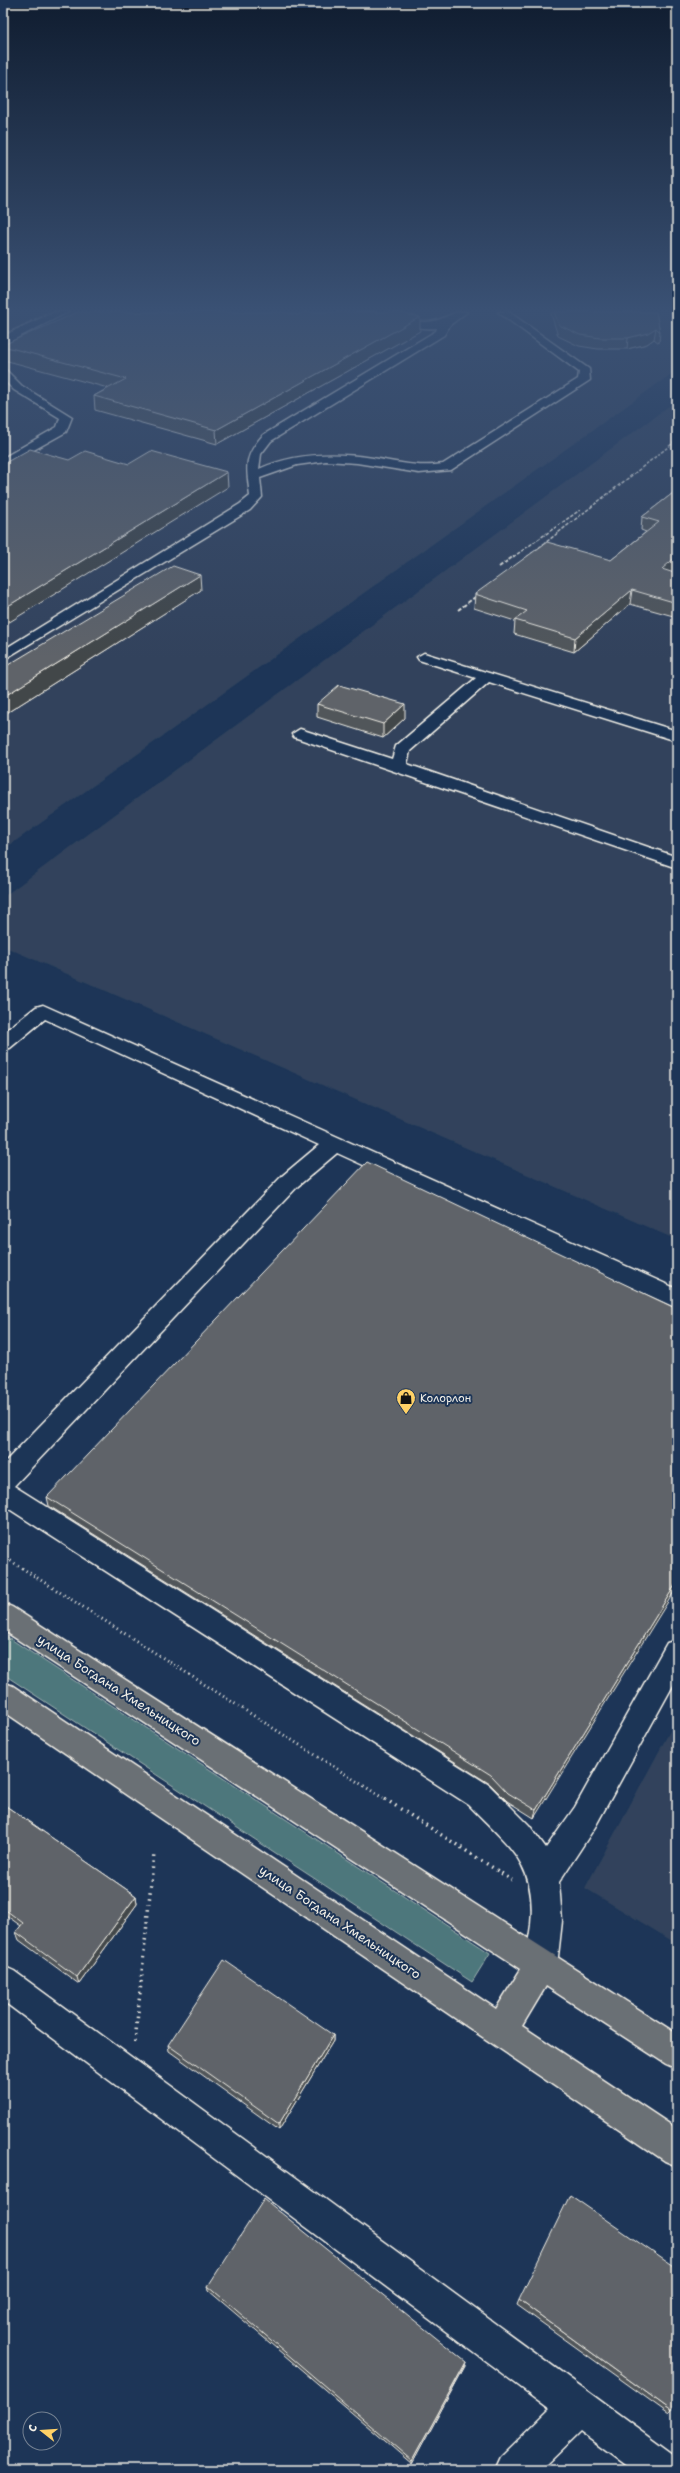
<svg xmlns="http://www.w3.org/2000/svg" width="680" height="2473" font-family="'Shantell Sans',sans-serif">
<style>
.built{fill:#30435c}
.green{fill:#4e777c;stroke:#a1b4b2}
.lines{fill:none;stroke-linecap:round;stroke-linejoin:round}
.minor-casing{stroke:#f4f1e8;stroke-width:3}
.highway-casing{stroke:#f4f1e8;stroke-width:3}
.path-far1{stroke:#f4f1e8;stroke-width:3;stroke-dasharray:1 3.5;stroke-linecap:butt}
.path{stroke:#f4f1e8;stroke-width:3.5;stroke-dasharray:1.5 4.5;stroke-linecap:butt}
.minor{fill:#1d3557;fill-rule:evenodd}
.highway{fill:#6b6f75;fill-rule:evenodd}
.rail-far1{stroke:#f4f1e8;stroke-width:1.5;stroke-dasharray:3.5 1.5;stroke-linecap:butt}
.rail{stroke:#f4f1e8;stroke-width:2;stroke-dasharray:4 2;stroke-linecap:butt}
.wall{fill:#51565a;stroke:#f4f1e8}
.shaded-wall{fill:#42464a;stroke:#f4f1e8}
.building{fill:#5e6469;stroke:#f4f1e8}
.labels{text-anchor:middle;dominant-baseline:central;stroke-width:4;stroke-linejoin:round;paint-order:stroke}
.poi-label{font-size:11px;fill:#f4f1e8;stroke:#1d3557;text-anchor:start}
.near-street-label{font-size:13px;fill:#f4f1e8;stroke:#1d3557}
</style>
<rect width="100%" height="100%" fill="#1d3557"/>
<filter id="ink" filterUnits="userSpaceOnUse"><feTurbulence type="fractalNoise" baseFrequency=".025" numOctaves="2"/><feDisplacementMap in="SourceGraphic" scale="8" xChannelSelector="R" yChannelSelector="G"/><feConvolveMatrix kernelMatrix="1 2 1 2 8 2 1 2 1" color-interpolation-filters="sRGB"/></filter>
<g filter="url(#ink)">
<path class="built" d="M3,312H677V370L3,850Z
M677,400V1240L3,946V897Z
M677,1718V1944L585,1888Z"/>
<path class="green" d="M3,1634L490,1953L472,1982L3,1674Z"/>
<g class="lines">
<g class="minor-casing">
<path id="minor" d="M55,312H68L3,345V337L8,333Z
M357,312C379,309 401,322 424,322C442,323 451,310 467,312L450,325L444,335L271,441L261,454L259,469C295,453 334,452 373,458C397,462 419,468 443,464L578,379L579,372L498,312H509L589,369L590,380L451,470L419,473L357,463L326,461L297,465L260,478L262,497L250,510L3,660V650L240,504L250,496C247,468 242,459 263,435L436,331L437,328C424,330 365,321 357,312Z
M3,370L7,371L22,386L72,417L66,432L3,467V458L57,427L60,418L14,390L3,379Z
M424,653L677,731V741L489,682L410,751L407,764L677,857V868L294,737L292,734L300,729L392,759L396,746L476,678L419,660L417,657Z
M43,1005L677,1289V1308L337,1153L298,1186L14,1486L489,1785L529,1825L546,1848L575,1807L667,1643L677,1640V1678L595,1827L559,1882L562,1921L557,1965L552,1976L541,1981L530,1976C523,1960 529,1942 531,1925C537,1862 508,1846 469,1805L3,1505V1464L282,1176L319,1145L45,1019L10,1048L3,1049V1033L36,1007Z
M3,1966L14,1971L677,2457V2470H633L580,2431L540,2470H495L501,2457L550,2409L3,2001Z"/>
</g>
<g class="highway-casing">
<path id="highway" d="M3,1603L12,1607L677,2034V2069L666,2064L546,1986L522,2026L677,2129V2166L665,2161L3,1711V1682L13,1686L496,2009L521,1969L3,1630Z"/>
</g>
<path class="path-far1" d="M3,1556L386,1800"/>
<path class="path" d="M385,1799L512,1880
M135,2042L154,1853"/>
<use href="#minor" class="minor"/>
<use href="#highway" class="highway"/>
<path class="rail-far1" d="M3,336L48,312
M513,557L580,510
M527,557L677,440"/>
<path class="rail" d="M523,560L529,556
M499,567L514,556
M458,610L483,591"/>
</g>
<path class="wall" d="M551,312H656L660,332L659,343L654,339L647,344L627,349H598L579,346L558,336L551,314Z
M420,331L217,444L95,410L94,396L108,388L4,360L3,355V345Z
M677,490V568L672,572L677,574V617L630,604L574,652L514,634L515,621L474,608L475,594L611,560L646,532L641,530L642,517Z
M201,590L5,714L3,713V668Z
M317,704L405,718L383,738L317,717Z
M677,1309L534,1818L507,1801L490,1784L49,1506L47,1497Z
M3,1804L136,1896L137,1904L79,1984L19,1940L16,1932L21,1926L3,1913Z
M333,2035V2041L279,2130L169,2051L168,2045Z
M208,2286L465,2366L412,2464L209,2291Z
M519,2300L672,2411L669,2414L517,2305Z"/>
<path class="shaded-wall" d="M420,317V331L217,444L216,430Z
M656,328L654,339L647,344L627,349L628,338Z
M227,472L228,487L3,626V609Z
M677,548V568L660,583L662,569L674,551Z
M200,575L201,590L5,714L3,697Z
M632,590L630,604L574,652L575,638Z
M405,704V718L383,738V724Z
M677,1582V1587L534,1818L536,1810Z
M136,1896L137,1904L79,1984L77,1977Z
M333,2035V2041L279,2130V2124Z
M466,2362L465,2366L412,2464V2461Z"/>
<path class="building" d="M78,312H284L298,315L304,312H396L420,317L216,430L94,396L126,379L3,346V345Z
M554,312H656L660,332L656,328L648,333L628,338H600L580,335L559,325Z
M30,449L69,460L85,451L129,464L151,451L227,472L3,609V464Z
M677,490V548L674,551L677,552V556L662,569L677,574V603L632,590L575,638L515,620L527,611L475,594L547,542L611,560L659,522L642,517Z
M173,566L200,575L3,697V668Z
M339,685L405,704L383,724L317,704Z
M367,1162L677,1309V1582L536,1810L508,1793L491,1775L47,1497Z
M3,1804L136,1896L77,1977L16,1932L23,1923L3,1908Z
M224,1960L333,2035L279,2124L168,2045Z
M570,2195L677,2269V2399L672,2411L519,2300Z
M264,2199L466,2362L412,2461L208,2286Z"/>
</g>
<linearGradient id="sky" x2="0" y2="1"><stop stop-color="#101d30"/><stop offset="0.47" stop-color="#3a5174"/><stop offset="1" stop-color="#3a5174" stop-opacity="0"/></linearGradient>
<rect width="680" height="658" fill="url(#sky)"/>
<defs>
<g id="shop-pin" transform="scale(1)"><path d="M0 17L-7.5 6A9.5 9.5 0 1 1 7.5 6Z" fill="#ffd166" stroke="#1d3557"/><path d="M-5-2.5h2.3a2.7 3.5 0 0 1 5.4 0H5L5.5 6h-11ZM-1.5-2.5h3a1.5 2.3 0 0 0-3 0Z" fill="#111"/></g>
</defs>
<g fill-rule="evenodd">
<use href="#shop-pin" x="406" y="1398"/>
</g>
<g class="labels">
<g class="poi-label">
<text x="420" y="1398">Колорлон</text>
</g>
<g class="near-street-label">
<text transform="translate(119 1690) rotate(33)">улица Богдана Хмельницкого</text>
<text transform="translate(340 1922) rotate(34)">улица Богдана Хмельницкого</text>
</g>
</g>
<rect width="680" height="2473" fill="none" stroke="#1d3557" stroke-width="16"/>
<rect x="8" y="8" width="664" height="2457" fill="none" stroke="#f4f1e8" stroke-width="1.5" filter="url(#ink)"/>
<g transform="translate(42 2431) rotate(287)"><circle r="19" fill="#1d3557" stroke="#738091"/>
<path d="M0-3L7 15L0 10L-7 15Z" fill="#ffd166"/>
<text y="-6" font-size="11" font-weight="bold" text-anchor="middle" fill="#f4f1e8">С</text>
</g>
</svg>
